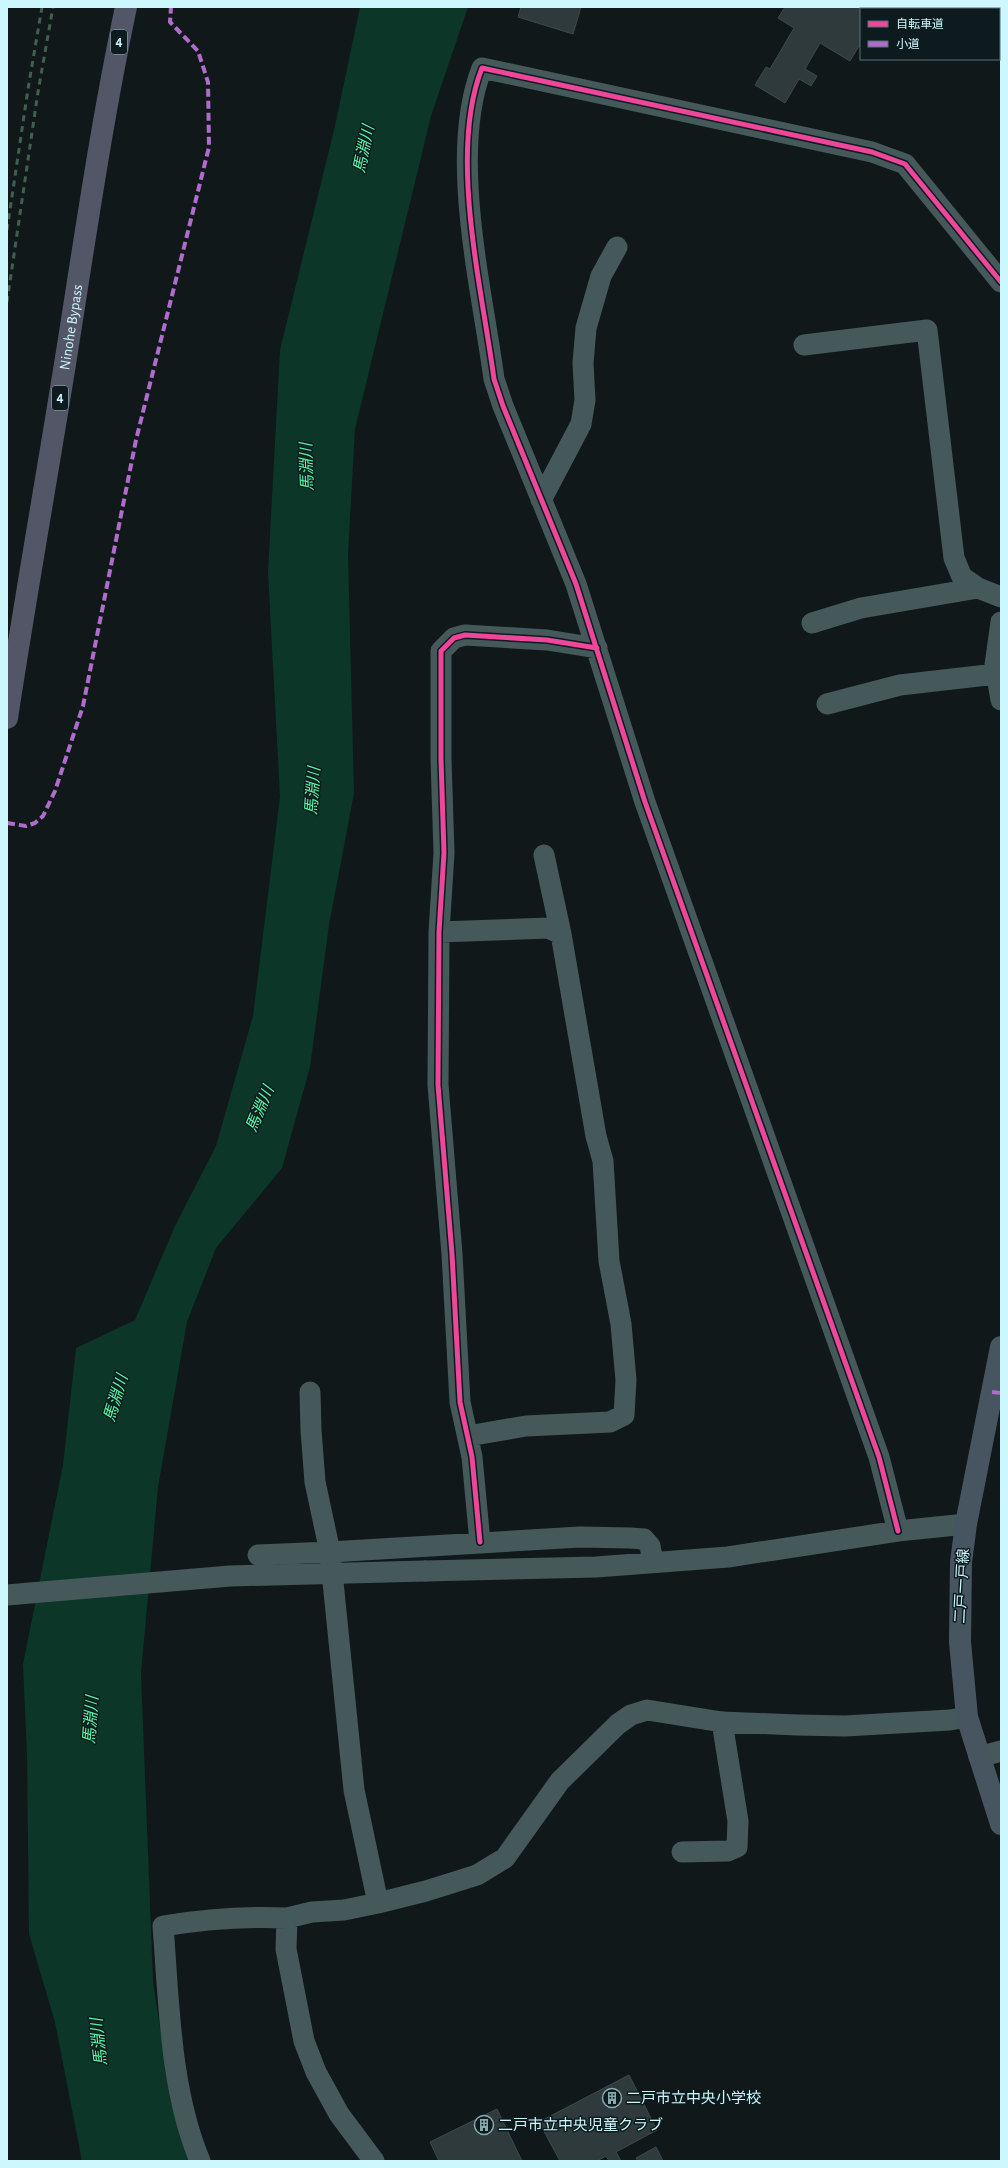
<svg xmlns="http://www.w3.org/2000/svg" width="1008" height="2168" font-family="'Alegreya Sans','Noto Sans JP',sans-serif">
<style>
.water{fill:#0b3628}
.building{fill:#2e3a3c;stroke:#3b4a4e}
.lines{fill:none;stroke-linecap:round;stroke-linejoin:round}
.minor{stroke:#45595b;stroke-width:21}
.major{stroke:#465560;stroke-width:22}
.highway{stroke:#525666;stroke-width:22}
.rail{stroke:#3e604d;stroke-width:3;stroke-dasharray:6 5;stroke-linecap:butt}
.minor-bridge{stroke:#45595b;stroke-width:21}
.quiet{stroke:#b06ccc;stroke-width:4;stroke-dasharray:8 4;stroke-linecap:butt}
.cycleway-casing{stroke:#0d1b1e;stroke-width:8}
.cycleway{stroke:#ed469a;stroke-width:5}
.labels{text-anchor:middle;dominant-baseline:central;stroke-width:3;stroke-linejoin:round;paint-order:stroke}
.shield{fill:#0d1b1e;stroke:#92b5ba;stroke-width:1}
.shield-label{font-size:14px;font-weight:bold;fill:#cbf7fd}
.street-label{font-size:15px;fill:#cbf7fd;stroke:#0d1b1e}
.poi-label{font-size:15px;fill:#cbf7fd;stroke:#0d1b1e;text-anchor:start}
.water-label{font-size:16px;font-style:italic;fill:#5df9a7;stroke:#0d1b1e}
</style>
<rect width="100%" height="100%" fill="#11181a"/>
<path class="water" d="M360,7H468L431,116L355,429L348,555L354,793L329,925L310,1067L282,1168L216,1248L187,1322L158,1487L141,1673L153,1981L171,2101L190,2161H82L55,2022L29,1934L27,1755L23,1664L63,1465L76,1348L135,1320L175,1226L216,1146L253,1016L280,797L268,572L280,350L335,126Z"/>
<path class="building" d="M521,7H581L573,34L518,17Z
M785,7H856L861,10V47L859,46L850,61L820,43L805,69L817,76L811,86L799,79L785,103L755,85L766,67L770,69L794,28L778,18Z
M629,2075L657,2130L616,2152L621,2161H609L606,2156L597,2161H560L539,2122Z
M497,2109L522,2161H439L430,2142Z
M656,2147L663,2161H638L636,2158Z"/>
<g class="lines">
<path class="minor" d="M804,345L927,330L954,558L962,577L978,588L1001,597
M541,500L581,424L585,400L583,363L586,328L601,276L617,247
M1001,622L995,665L1001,700
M812,623L861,608L978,588
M827,704L900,685L996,674
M544,855L561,934
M439,932L548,928L561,934L596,1136L603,1161L609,1261L621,1324L626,1380L624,1415L610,1422L526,1426L468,1436
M898,1531L879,1457L645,802L576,584L503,406L494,379C482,288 448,154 482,68L872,152L905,164L1001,282
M480,1542L472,1457L460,1402L452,1254L438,1085L439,932L444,853L441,759V651L454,638L465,635L547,640L597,648
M258,1555L330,1552L315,1482L311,1430L310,1392
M425,1571L596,1567L728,1557L898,1531L966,1524
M979,1757L1001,1751
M682,1852L728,1851L737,1847L738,1821L722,1722
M378,1903L354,1790L330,1552L580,1537L630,1538L644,1539L650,1546L653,1562
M200,2161C170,2090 169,2002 163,1926C205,1919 245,1916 287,1918
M374,2161L339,2114L316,2072L304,2041L286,1949L287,1918L312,1912L344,1910L378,1903L426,1891L477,1875L505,1858L560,1781L618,1724L631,1715L647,1710L722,1722L797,1725L845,1726L950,1720L967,1717"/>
<path class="major" d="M1001,1347L966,1524L961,1562L960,1642L967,1717L1001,1824"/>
<path class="highway" id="s1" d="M7,718C25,600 46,482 65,364C84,245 101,125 126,7"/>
<path class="rail" d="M7,230L28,89L42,7
M7,302L38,92L53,7"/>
<path class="minor-bridge" d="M7,1595L230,1576L425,1571"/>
<path class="quiet" d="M7,823L26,826L35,823L43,816L55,791L83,706L136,440L209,147L208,82L198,51L170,22L171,7
M992,1392L1001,1393"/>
<g class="cycleway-casing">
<path id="cycleway" d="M898,1531L879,1457L645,802L576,584L503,406L494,379C482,288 448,154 482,68L872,152L905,164L1001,282
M480,1542L472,1457L460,1402L452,1254L438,1085L439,932L444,853L441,759V651L454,638L465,635L547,640L597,648"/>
</g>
<use href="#cycleway" class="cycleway"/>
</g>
<defs>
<g id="building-ring" transform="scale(1)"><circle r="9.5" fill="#0d1b1e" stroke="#8aa9ae" stroke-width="1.5"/><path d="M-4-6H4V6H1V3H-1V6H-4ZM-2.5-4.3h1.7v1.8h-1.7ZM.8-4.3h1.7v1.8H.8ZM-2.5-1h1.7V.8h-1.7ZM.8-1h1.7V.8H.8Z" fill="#8aa9ae"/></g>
</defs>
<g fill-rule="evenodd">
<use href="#building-ring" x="612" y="2098"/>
<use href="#building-ring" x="484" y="2125"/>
</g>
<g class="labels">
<g class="shield">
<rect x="111" y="30" width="16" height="24" rx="3"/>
<rect x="52" y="386" width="16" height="24" rx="3"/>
</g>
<g class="shield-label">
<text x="119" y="42">4</text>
<text x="60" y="398">4</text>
</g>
<g class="street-label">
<text stroke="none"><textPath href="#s1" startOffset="396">Ninohe Bypass</textPath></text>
<text transform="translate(962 1586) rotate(-87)">二戸一戸線</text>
</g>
<g class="poi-label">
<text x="626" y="2098">二戸市立中央小学校</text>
<text x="498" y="2125">二戸市立中央児童クラブ</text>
</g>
<g class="water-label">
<text transform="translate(364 149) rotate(-78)">馬淵川</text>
<text transform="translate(307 467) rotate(-92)">馬淵川</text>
<text transform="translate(313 791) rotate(-86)">馬淵川</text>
<text transform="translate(260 1109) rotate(-67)">馬淵川</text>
<text transform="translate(116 1398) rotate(-73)">馬淵川</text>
<text transform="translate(91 1720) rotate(-86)">馬淵川</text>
<text transform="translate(99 2042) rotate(-96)">馬淵川</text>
</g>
</g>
<rect width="1008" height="2168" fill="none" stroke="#cbf7fd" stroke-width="16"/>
<rect x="860" y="8" width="140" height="52" fill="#0d1b1e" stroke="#597377"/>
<rect x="868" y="21" width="20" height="6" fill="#ed469a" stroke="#597377"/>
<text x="896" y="28" font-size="12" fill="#cbf7fd">自転車道</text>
<rect x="868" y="41" width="20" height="6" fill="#b06ccc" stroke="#597377"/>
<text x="896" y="48" font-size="12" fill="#cbf7fd">小道</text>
</svg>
